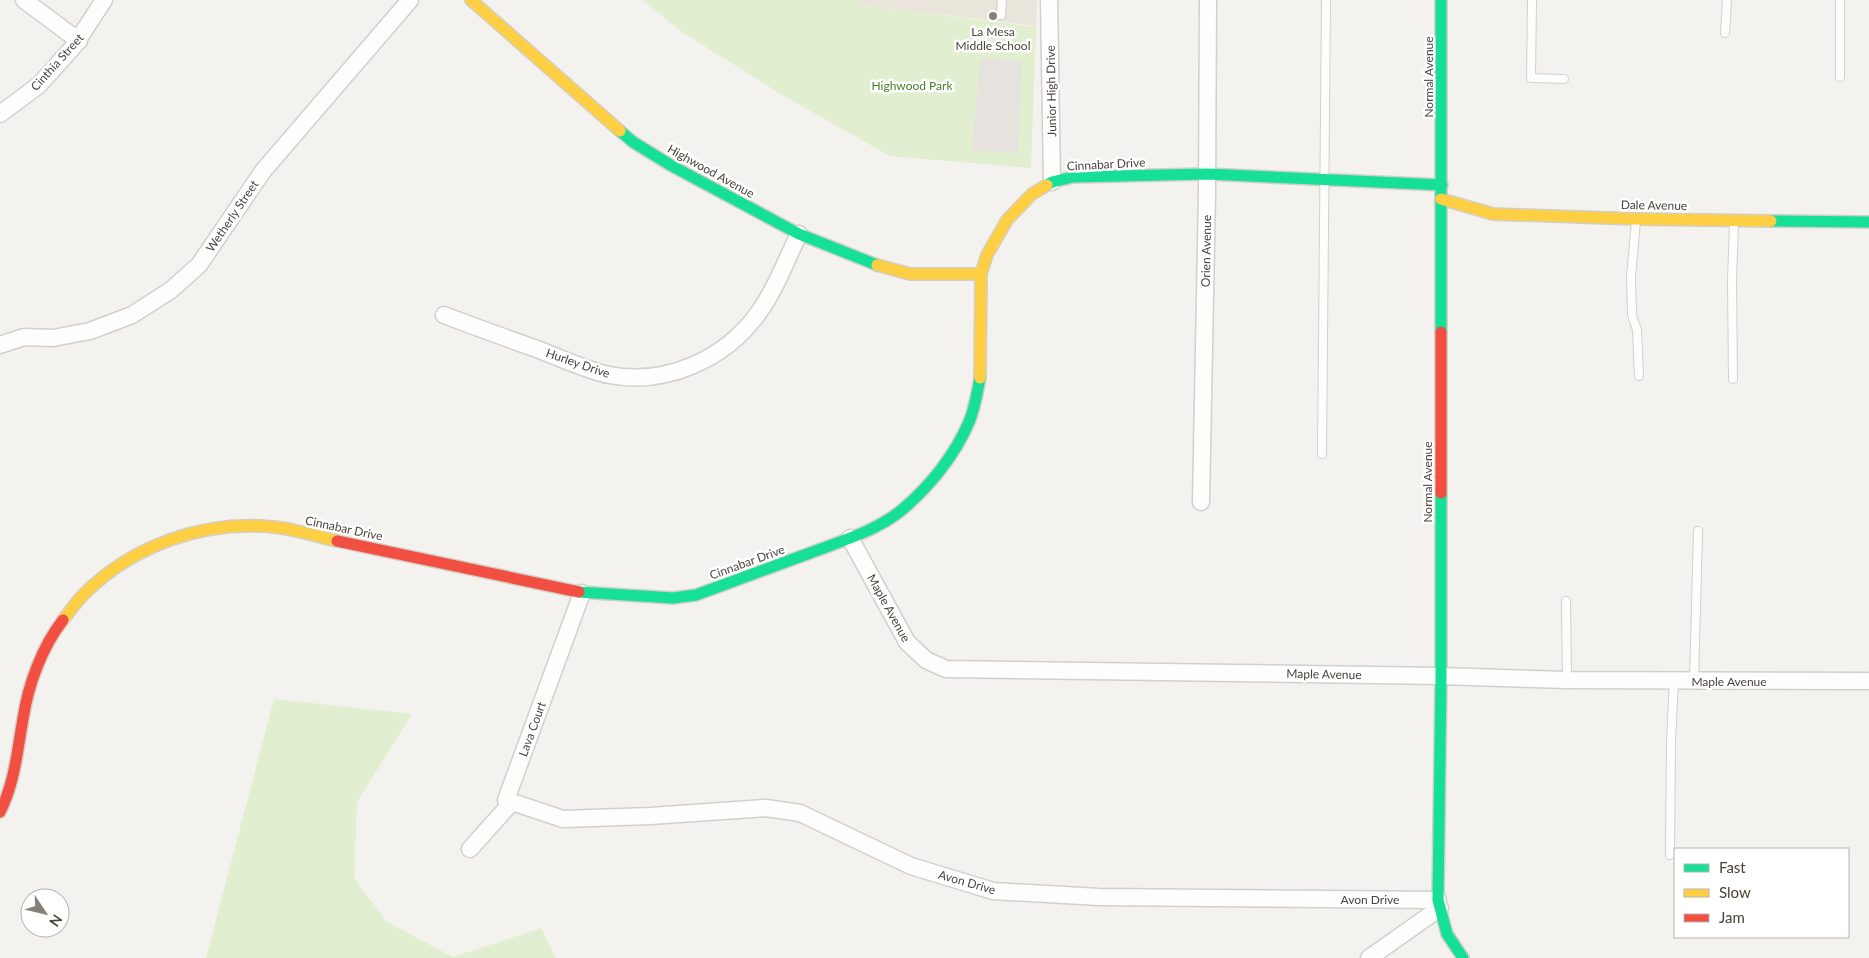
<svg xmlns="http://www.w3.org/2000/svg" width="1869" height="958" font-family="Lato,sans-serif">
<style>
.education{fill:#eae5da}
.green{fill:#e1eecf}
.parking{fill:#e6e3df}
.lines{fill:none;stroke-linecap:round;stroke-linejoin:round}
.lane-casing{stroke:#d2d0cb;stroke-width:10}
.street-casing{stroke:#d2d0cb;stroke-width:19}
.fast-casing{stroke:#d3cfc5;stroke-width:14}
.slow-casing{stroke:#d3cfc5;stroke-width:14}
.jam-casing{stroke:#d3cfc5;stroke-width:14}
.lane{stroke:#fdfdfc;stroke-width:8}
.street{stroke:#fdfdfc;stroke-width:16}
.fast{stroke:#16e098;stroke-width:11}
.slow{stroke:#ffcf43;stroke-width:11}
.jam{stroke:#f24e42;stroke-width:11}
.poi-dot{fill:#868178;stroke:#fff;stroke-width:2}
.labels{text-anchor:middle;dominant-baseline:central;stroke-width:5;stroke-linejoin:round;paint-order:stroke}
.poi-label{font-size:12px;fill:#4b4439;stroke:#fff}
.street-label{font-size:12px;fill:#4b4439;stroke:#fff}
.park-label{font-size:12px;fill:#4a7f2a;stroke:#fff}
</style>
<rect width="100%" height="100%" fill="#f4f2ee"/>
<path class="education" d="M858,0H1037L1036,26L861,5Z"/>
<path class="green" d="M642,0H858L862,5L1036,27L1031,168L890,156L784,96L682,32Z
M274,699L412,714L357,802L354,878L387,922L453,957L541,928L556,958H206Z"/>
<path class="parking" d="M980,58L1022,61L1018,152L972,151Z"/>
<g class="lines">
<g class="lane-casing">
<path id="lane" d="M1532,0L1531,78L1564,79
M1840,0V77
M1001,15L1002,0
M1725,33L1727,0
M1636,221L1631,277L1632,315L1637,330L1639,376
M1733,379L1732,281L1734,223
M1322,454L1326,0
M1566,601L1567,680
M1694,681L1698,531
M1670,855L1671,741L1674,680"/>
</g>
<g class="street-casing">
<path id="street" d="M24,0L79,41
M1049,0L1052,182
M0,114L39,85L74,46L104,0
M444,315C475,327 506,338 537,349C558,357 588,371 609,375C666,386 726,359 759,312C776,289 786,260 799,234
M0,345L24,337L53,338L90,331L132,315L171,290L199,265L263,171L410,0
M1201,502L1207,193L1208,0
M850,538L907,642L926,660L946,669L1441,676L1567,680L1869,681
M582,593L506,800L563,819L650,816L766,808L800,813L911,866L993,891L1099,897L1438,900
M470,849L512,802
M1369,958L1440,908"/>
</g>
<g class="fast-casing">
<path id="fast" d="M1441,0V332
M620,131L633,142L672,166L799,234L877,265
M1047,185L1052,182L1073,177L1207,174L1442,185
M1771,221L1869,222
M1441,493V676L1438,900L1447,934L1463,958
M579,592L673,598L696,595C734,581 772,567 810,553C841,541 877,531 903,509C930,486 955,455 969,422C975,408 977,393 980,378"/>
</g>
<g class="slow-casing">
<path id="slow" d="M471,0L620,131
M1441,199L1493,214L1636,219L1771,221
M877,265L910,274H981
M980,378L981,274L987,255L1007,220L1032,194L1047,185
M63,620C70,611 77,601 85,593C134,545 204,520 274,527C295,529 316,536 337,541"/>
</g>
<g class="jam-casing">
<path id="jam" d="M1441,332V493
M337,541L579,592
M0,812C15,782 17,752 23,719C28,685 42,647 63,620"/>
</g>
<use href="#lane" class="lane"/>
<use href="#street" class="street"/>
<use href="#fast" class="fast"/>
<use href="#slow" class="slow"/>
<use href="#jam" class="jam"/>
</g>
<circle class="poi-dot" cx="993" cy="16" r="5"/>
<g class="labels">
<g class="poi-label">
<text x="993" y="31">La Mesa<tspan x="993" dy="14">Middle School</tspan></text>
</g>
<g class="street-label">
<text transform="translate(57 62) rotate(-48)">Cinthia Street</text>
<text transform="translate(1428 77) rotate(-90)">Normal Avenue</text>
<text transform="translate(1051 91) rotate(-91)">Junior High Drive</text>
<text transform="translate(1106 164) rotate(-3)">Cinnabar Drive</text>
<text transform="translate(711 171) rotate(29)">Highwood Avenue</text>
<text transform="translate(1654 205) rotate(1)">Dale Avenue</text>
<text transform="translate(232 216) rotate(-56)">Wetherly Street</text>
<text transform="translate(1206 251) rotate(-89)">Orien Avenue</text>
<text transform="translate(578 363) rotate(19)">Hurley Drive</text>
<text transform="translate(1427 482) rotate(-90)">Normal Avenue</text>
<text transform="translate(344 528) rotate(12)">Cinnabar Drive</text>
<text transform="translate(747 562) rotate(-20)">Cinnabar Drive</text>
<text transform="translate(889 608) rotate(61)">Maple Avenue</text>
<text transform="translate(1324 674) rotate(1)">Maple Avenue</text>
<text x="1729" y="681">Maple Avenue</text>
<text transform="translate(532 729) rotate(-70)">Lava Court</text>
<text transform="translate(967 882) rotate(16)">Avon Drive</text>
<text x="1370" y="899">Avon Drive</text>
</g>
<g class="park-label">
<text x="912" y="85">Highwood Park</text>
</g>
</g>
<rect x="1674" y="848" width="175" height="90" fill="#ffffff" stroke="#b7b4b0"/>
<rect x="1684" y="864" width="25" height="8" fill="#16e098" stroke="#b7b4b0"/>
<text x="1719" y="873" font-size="15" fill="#4b4439">Fast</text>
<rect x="1684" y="889" width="25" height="8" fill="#ffcf43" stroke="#b7b4b0"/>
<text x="1719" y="898" font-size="15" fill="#4b4439">Slow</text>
<rect x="1684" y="914" width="25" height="8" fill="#f24e42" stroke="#b7b4b0"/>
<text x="1719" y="923" font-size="15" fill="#4b4439">Jam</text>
<g transform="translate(45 913) rotate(125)"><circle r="24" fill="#ffffff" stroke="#b7b4b0"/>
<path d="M0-4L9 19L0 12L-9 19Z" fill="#868178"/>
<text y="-8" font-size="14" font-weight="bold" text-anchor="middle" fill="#4b4439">N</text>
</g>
</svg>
